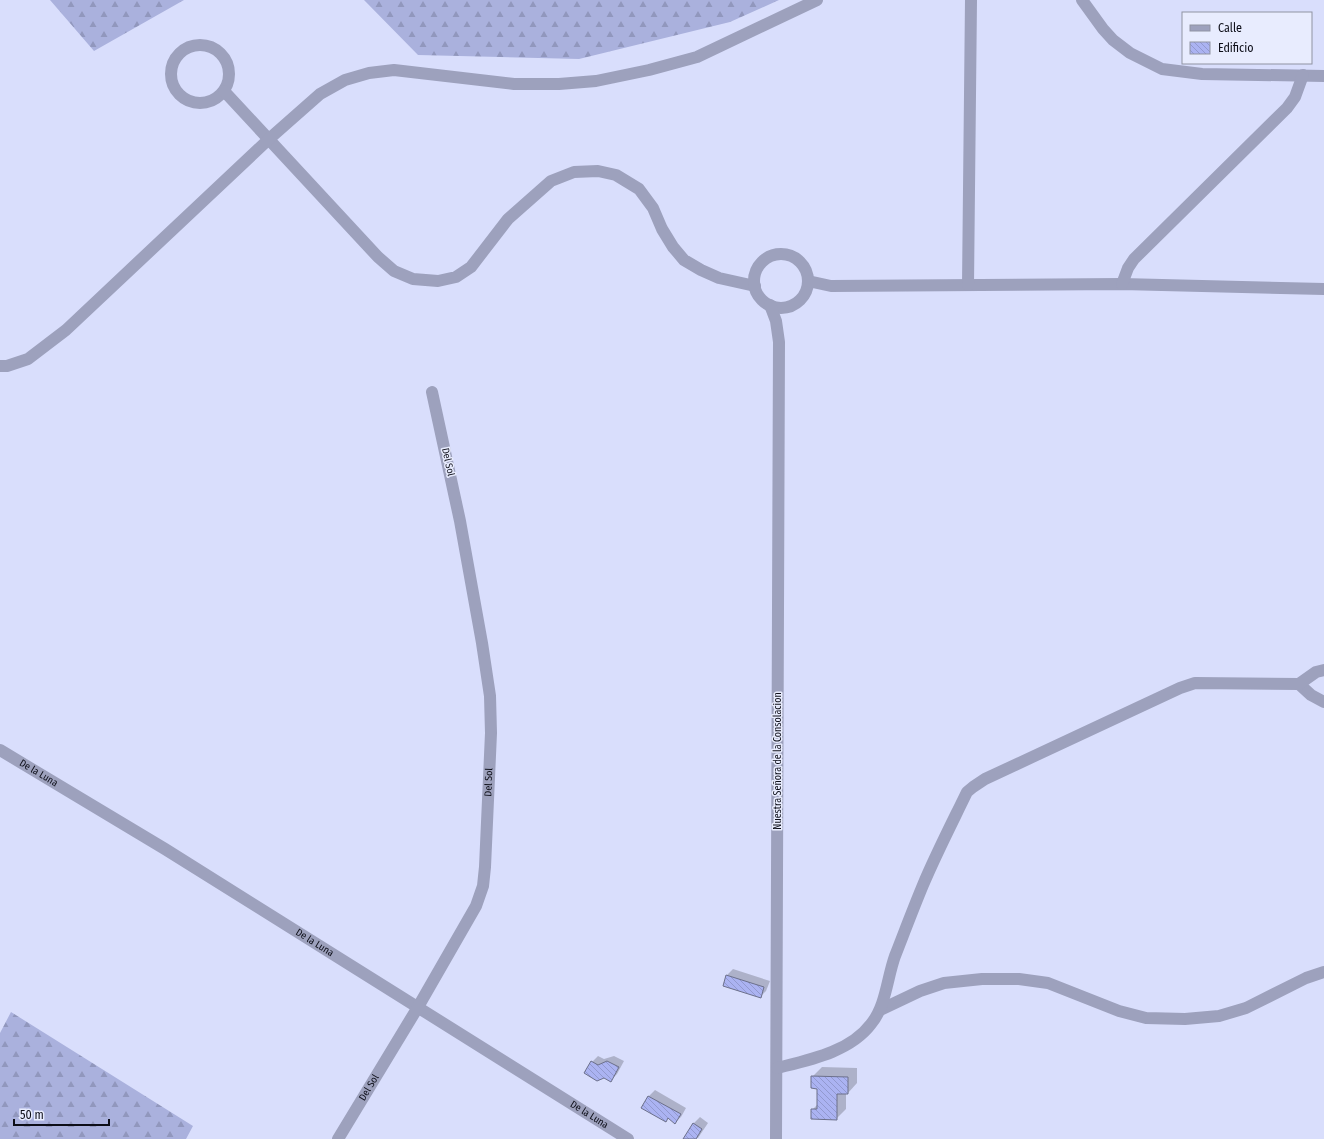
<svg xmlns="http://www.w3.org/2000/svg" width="1324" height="1139" font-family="'Fira Sans Condensed',sans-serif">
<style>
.forest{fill:url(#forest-firs)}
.shadow{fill:#0003}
.building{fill:url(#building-back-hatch);stroke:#6c708b}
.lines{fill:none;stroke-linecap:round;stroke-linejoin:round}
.minor{stroke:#9da1bd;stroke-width:12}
.labels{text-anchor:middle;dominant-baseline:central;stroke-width:3;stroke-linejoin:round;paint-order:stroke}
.street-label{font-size:10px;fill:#0d0e18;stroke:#e8ecfe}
</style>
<defs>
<pattern id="forest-firs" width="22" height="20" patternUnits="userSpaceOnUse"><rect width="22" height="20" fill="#aab1dd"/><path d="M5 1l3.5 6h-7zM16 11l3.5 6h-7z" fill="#9197bd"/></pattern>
<pattern id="building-back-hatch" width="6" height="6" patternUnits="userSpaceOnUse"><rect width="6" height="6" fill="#abb3f2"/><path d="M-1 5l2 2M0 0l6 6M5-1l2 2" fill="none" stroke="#9299cf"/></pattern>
</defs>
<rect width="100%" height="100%" fill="#d9defc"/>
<path class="forest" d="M50,0H184L94,51Z
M364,0H779L730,22L579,59L418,55Z
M11,1012L193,1126L186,1139H0V1033Z"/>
<path class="shadow" d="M733,969L770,981L766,991L760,997L724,985L727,975Z
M598,1056L604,1059L614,1056L624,1061L617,1074L611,1080L604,1077L586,1073L592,1062Z
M822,1067L857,1068V1083L848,1093H846V1109L836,1119L812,1110L818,1104V1088L812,1077Z
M655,1090L686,1108L681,1117L675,1122L669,1117L642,1107L649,1096Z
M700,1117L708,1123L698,1138L684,1139L694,1123Z"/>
<path class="building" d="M726,975L764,987L761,998L723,986Z
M591,1061L598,1065L607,1061L619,1067L611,1082L604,1078L597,1081L584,1073Z
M811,1076L848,1077V1094H837V1120L811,1119V1109H817V1089L811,1088Z
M648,1096L681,1114L675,1124L668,1118L666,1122L641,1108Z
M693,1123L702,1129L696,1139H683Z"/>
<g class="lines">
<g class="minor">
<path d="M1082,0L1103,29L1113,40L1130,53L1162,69L1202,74L1324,76"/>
<circle cx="200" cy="74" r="29"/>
<path d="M224,91L378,257L394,271L413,279L438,281L456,277L471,267L508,219L551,181L574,172L598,171L616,175L639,189L653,208L662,229L673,247L684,260L701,270L719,278L755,286"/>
<circle cx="781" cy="281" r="27"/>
<path d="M808,281L831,286L1122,284L1324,289"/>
<path d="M1122,284L1128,268L1134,259L1287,108L1295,97L1303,75"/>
<path d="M968,285L971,0"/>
<path d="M770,305L776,321L779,342L776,1139"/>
<path d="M0,366H7L28,359L66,330L269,139L320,94L345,80L369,73L394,70L514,84H559L596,81L649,70L697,57L817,0"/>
<path d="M1299,684L1311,695L1324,702"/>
<path id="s1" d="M0,750L165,849L628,1139"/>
<path d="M880,1010L920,991L944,983L982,979H1019L1048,983L1119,1011L1146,1018L1185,1019L1219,1016L1246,1008L1306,978L1324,972"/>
<path d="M777,1068C809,1060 850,1052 871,1024C886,1006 887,978 895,956C904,933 913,909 923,885C936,854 952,823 967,792L973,787L985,779L1180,688L1195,683L1299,684L1316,672L1324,670"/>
<path id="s2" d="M338,1139L418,1007L476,906L483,886L485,867L491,733L490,696L482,643L460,521L432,392"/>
</g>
</g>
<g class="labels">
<g class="street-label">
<text transform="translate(448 462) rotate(78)">Del Sol</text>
<text transform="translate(778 761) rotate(-90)">Nuestra Señora de la Consolacion</text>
<text stroke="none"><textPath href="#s1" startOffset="45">De la Luna</textPath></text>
<text stroke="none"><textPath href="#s2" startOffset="396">Del Sol</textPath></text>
<text stroke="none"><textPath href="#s1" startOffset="369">De la Luna</textPath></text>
<text stroke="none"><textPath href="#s2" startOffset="60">Del Sol</textPath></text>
<text stroke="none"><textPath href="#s1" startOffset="693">De la Luna</textPath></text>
</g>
</g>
<rect x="1182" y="12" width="130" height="52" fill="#e8ecfe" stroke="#9093a2"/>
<rect x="1190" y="25" width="20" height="6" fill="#9da1bd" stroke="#9093a2"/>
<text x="1218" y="32" font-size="12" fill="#0d0e18">Calle</text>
<rect x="1190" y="42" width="20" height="12" fill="url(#building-back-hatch)" stroke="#9093a2"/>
<text x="1218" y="52" font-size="12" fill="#0d0e18">Edificio</text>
<path d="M14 1119v6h95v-6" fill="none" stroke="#0d0e18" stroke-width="2"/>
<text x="20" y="1119" font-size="12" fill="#0d0e18" stroke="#e8ecfe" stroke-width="3" paint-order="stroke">50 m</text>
</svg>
